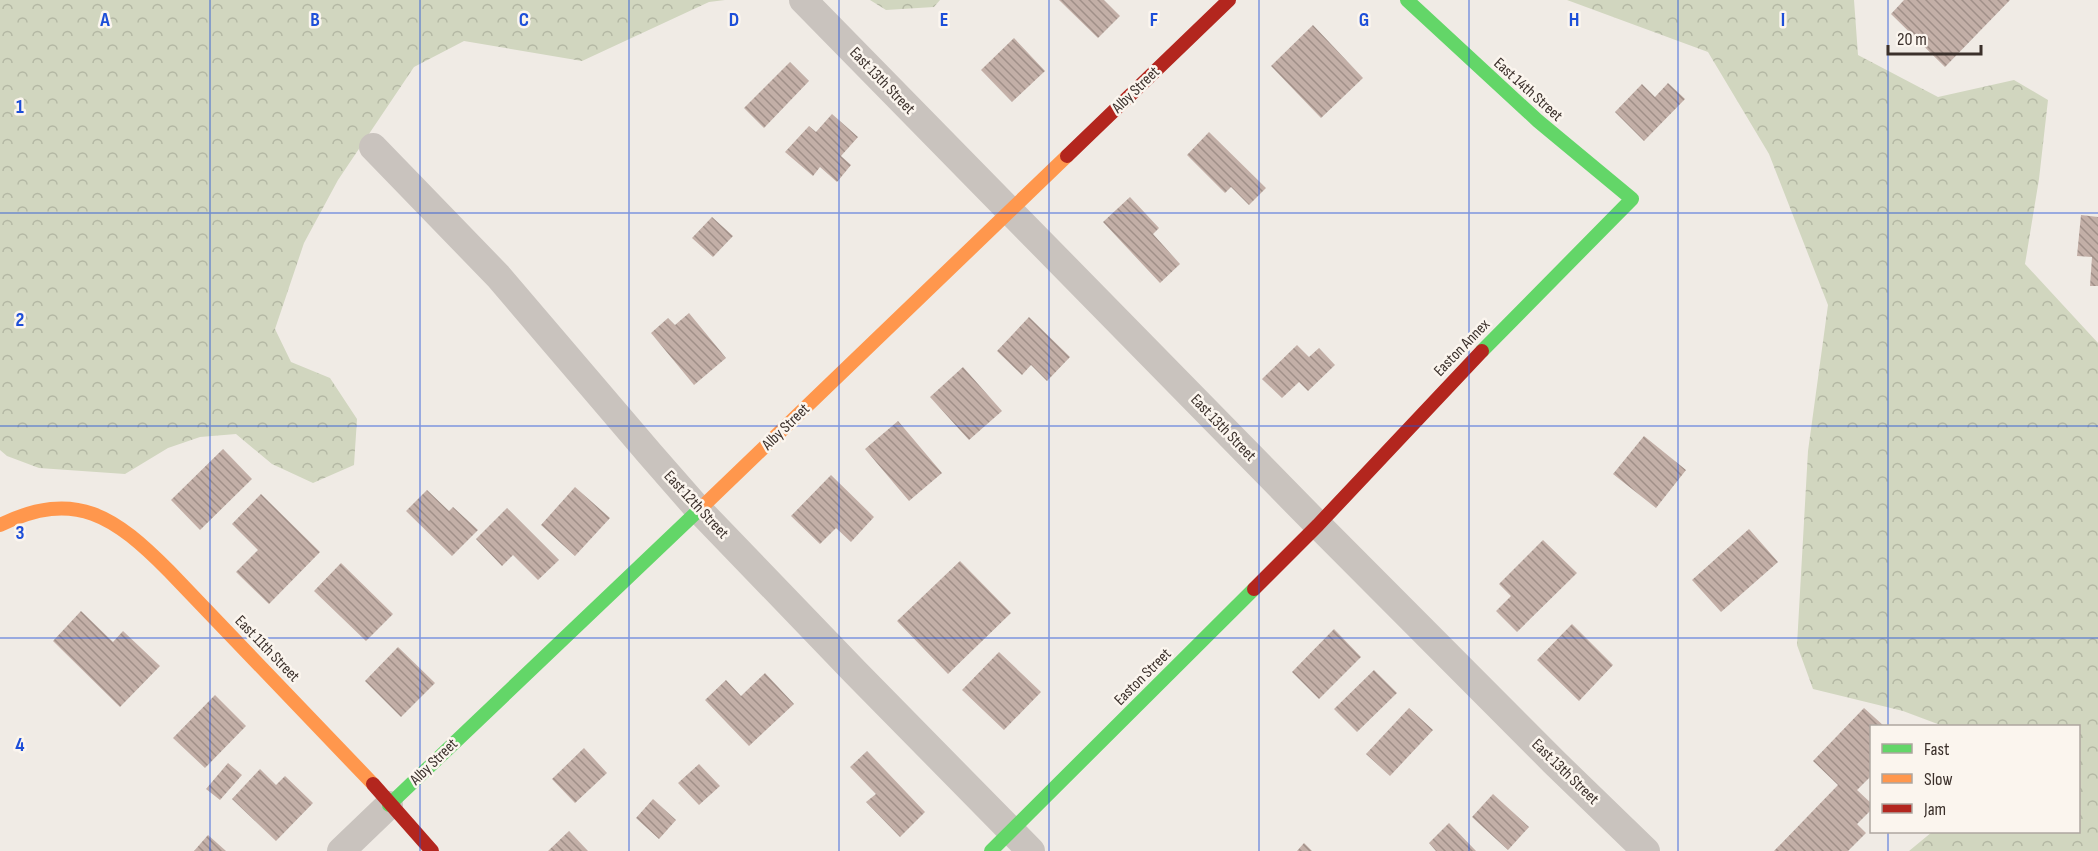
<svg xmlns="http://www.w3.org/2000/svg" width="2098" height="851" font-family="'Sofia Sans Condensed',sans-serif">
<style>
.forest{fill:url(#forest-crowns)}
.building{fill:url(#building-back-hatch)}
.lines{fill:none;stroke-linecap:round;stroke-linejoin:round}
.street{stroke:#c9c3be;stroke-width:28}
.fast{stroke:#63d668;stroke-width:14}
.slow{stroke:#ff974d;stroke-width:14}
.jam{stroke:#b3261e;stroke-width:14}
.grid{fill:none;stroke:#1d4ed8;stroke-width:1.5;stroke-opacity:0.55}
.labels{text-anchor:middle;dominant-baseline:central;stroke-width:5;stroke-linejoin:round;paint-order:stroke}
.street-label{font-size:16px;fill:#3b302b;stroke:#fbf5ee}
.grid-label{font-size:20px;text-anchor:middle;font-weight:bold;fill:#1d4ed8;stroke:#fbf5ee;stroke-width:5;stroke-linejoin:round;paint-order:stroke}
</style>
<defs>
<pattern id="forest-crowns" width="20" height="18" patternUnits="userSpaceOnUse" patternTransform="scale(1.5)"><rect width="20" height="18" fill="#d1d6bf"/><path d="M2 6a3 3 0 1 1 6 0M12 15a3 3 0 1 1 6 0" fill="none" stroke="#b4b8a4"/></pattern>
<pattern id="building-back-hatch" width="6" height="6" patternUnits="userSpaceOnUse" patternTransform="scale(1.5)"><rect width="6" height="6" fill="#c3afa7"/><path d="M-1 5l2 2M0 0l6 6M5-1l2 2" fill="none" stroke="#a08f88"/></pattern>
</defs>
<rect width="100%" height="100%" fill="#f0ebe5"/>
<path class="forest" d="M0,0H725L709,2L582,61L464,41L414,67L338,180L304,243L275,329L291,362L330,378L357,419L354,465L313,483L272,464L236,434L200,437L168,448L125,474L39,468L7,456L0,450Z
M870,0H940L934,7L886,10Z
M1567,0H1854L1858,55L1938,97L2014,80L2048,100L2039,179L2025,264L2098,343V851H1909L1932,832H2078V726H1943L1903,711L1813,689L1797,645L1808,451L1828,305L1769,154L1708,52Z"/>
<path class="building" d="M1059,0H1104L1120,16L1098,38Z
M1904,0H2010L1945,67L1891,14Z
M1313,25L1363,78L1321,118L1271,66Z
M1014,38L1045,71L1012,102L981,70Z
M790,62L809,81L764,128L744,108Z
M1668,83L1685,99L1644,141L1615,112L1642,84L1655,97Z
M832,114L858,137L841,156L851,165L837,182L820,167L813,176L785,152L809,126L816,132Z
M1209,132L1266,188L1249,205L1231,187L1225,193L1187,155Z
M1130,197L1159,228L1153,234L1180,264L1160,283L1103,222Z
M2081,215L2098,217V286H2090L2092,257L2077,256Z
M712,217L733,236L713,257L692,238Z
M689,313L726,358L694,385L651,333L668,318L675,325Z
M1029,317L1070,357L1047,381L1031,365L1022,375L997,351Z
M1297,345L1309,357L1319,348L1335,365L1308,391L1299,382L1282,398L1262,379Z
M963,367L1002,411L969,440L930,397Z
M898,421L942,473L909,501L865,449Z
M1644,436L1686,470L1656,508L1613,474Z
M223,449L252,479L200,530L171,500Z
M831,475L874,517L851,542L836,528L820,544L791,516Z
M575,487L610,518L575,556L541,525Z
M427,490L449,511L453,507L478,530L452,556L406,511Z
M261,494L320,552L269,604L236,572L258,550L232,524Z
M507,508L559,560L538,580L513,555L502,566L476,539Z
M1749,529L1778,562L1721,612L1692,580Z
M1543,540L1577,573L1517,632L1496,611L1511,596L1499,584Z
M960,561L1011,613L948,674L897,621Z
M341,563L393,614L366,641L314,591Z
M81,611L113,642L123,631L160,666L120,707L53,641Z
M1572,624L1613,665L1579,701L1537,660Z
M1334,629L1361,657L1319,699L1292,672Z
M398,647L435,683L401,717L365,681Z
M999,652L1041,692L1004,730L962,690Z
M1374,670L1397,693L1357,732L1334,709Z
M765,673L794,704L749,746L705,700L726,680L741,696Z
M215,695L246,726L205,768L173,738Z
M1409,708L1433,730L1390,776L1366,754Z
M1864,708L1884,726H1872V775L1857,790L1872,804V809L1857,824L1866,833L1848,851H1774L1838,785L1813,761Z
M584,748L607,773L575,803L552,779Z
M867,751L925,812L900,837L866,802L876,794L850,767Z
M228,763L242,775L220,800L206,789Z
M699,764L720,786L699,805L678,783Z
M260,769L276,785L285,776L313,803L276,841L232,799Z
M1493,794L1529,827L1508,850L1472,817Z
M653,799L676,820L659,839L636,818Z
M1449,823L1476,851H1436L1429,843Z
M569,831L588,851H548Z
M208,835L226,851H194Z
M1304,843L1312,851H1297Z"/>
<g class="lines">
<path class="street" d="M803,0L1318,525L1554,762L1646,851
M373,147L498,276L650,454L699,510L855,672L1031,851
M341,851L389,805"/>
<path class="fast" d="M1407,0L1538,121L1632,199L1482,351
M389,805L702,507
M991,851L1254,589"/>
<path class="slow" d="M702,507L1067,156
M0,525C76,488 115,517 169,571L373,784"/>
<path class="jam" d="M1067,156L1229,0
M1254,589L1318,525L1482,351
M373,784L432,851"/>
</g>
<path class="grid" d="M210,0V851M420,0V851M629,0V851M839,0V851M1049,0V851M1259,0V851M1469,0V851M1678,0V851M1888,0V726M0,213H2098M0,426H2098M0,638H2098M1888,832V851"/>
<g class="labels">
<g class="street-label">
<text transform="translate(882 81) rotate(46)">East 13th Street</text>
<text transform="translate(1136 90) rotate(-44)">Alby Street</text>
<text transform="translate(1528 90) rotate(42)">East 14th Street</text>
<text transform="translate(1462 348) rotate(-46)">Easton Annex</text>
<text transform="translate(786 427) rotate(-44)">Alby Street</text>
<text transform="translate(1223 428) rotate(46)">East 13th Street</text>
<text transform="translate(696 505) rotate(47)">East 12th Street</text>
<text transform="translate(267 649) rotate(46)">East 11th Street</text>
<text transform="translate(1143 677) rotate(-45)">Easton Street</text>
<text transform="translate(434 762) rotate(-44)">Alby Street</text>
<text transform="translate(1565 772) rotate(44)">East 13th Street</text>
</g>
</g>
<g class="grid-label">
<text x="105" y="26">A</text>
<text x="315" y="26">B</text>
<text x="524" y="26">C</text>
<text x="734" y="26">D</text>
<text x="944" y="26">E</text>
<text x="1154" y="26">F</text>
<text x="1364" y="26">G</text>
<text x="1574" y="26">H</text>
<text x="1783" y="26">I</text>
<text x="20" y="113">1</text>
<text x="20" y="326">2</text>
<text x="20" y="539">3</text>
<text x="20" y="751">4</text>
</g>
<rect x="1870" y="725" width="210" height="108" fill="#fbf5ee" stroke="#aea6a0" stroke-width="1.5"/>
<rect x="1882" y="744" width="30" height="9" fill="#63d668" stroke="#aea6a0" stroke-width="1.5"/>
<text x="1924" y="755" font-size="18" fill="#3b302b">Fast</text>
<rect x="1882" y="774" width="30" height="9" fill="#ff974d" stroke="#aea6a0" stroke-width="1.5"/>
<text x="1924" y="785" font-size="18" fill="#3b302b">Slow</text>
<rect x="1882" y="804" width="30" height="9" fill="#b3261e" stroke="#aea6a0" stroke-width="1.5"/>
<text x="1924" y="815" font-size="18" fill="#3b302b">Jam</text>
<path d="M1888 45v9h93v-9" fill="none" stroke="#3b302b" stroke-width="3"/>
<text x="1897" y="45" font-size="18" fill="#3b302b" stroke="#fbf5ee" stroke-width="4.5" paint-order="stroke">20 m</text>
</svg>
